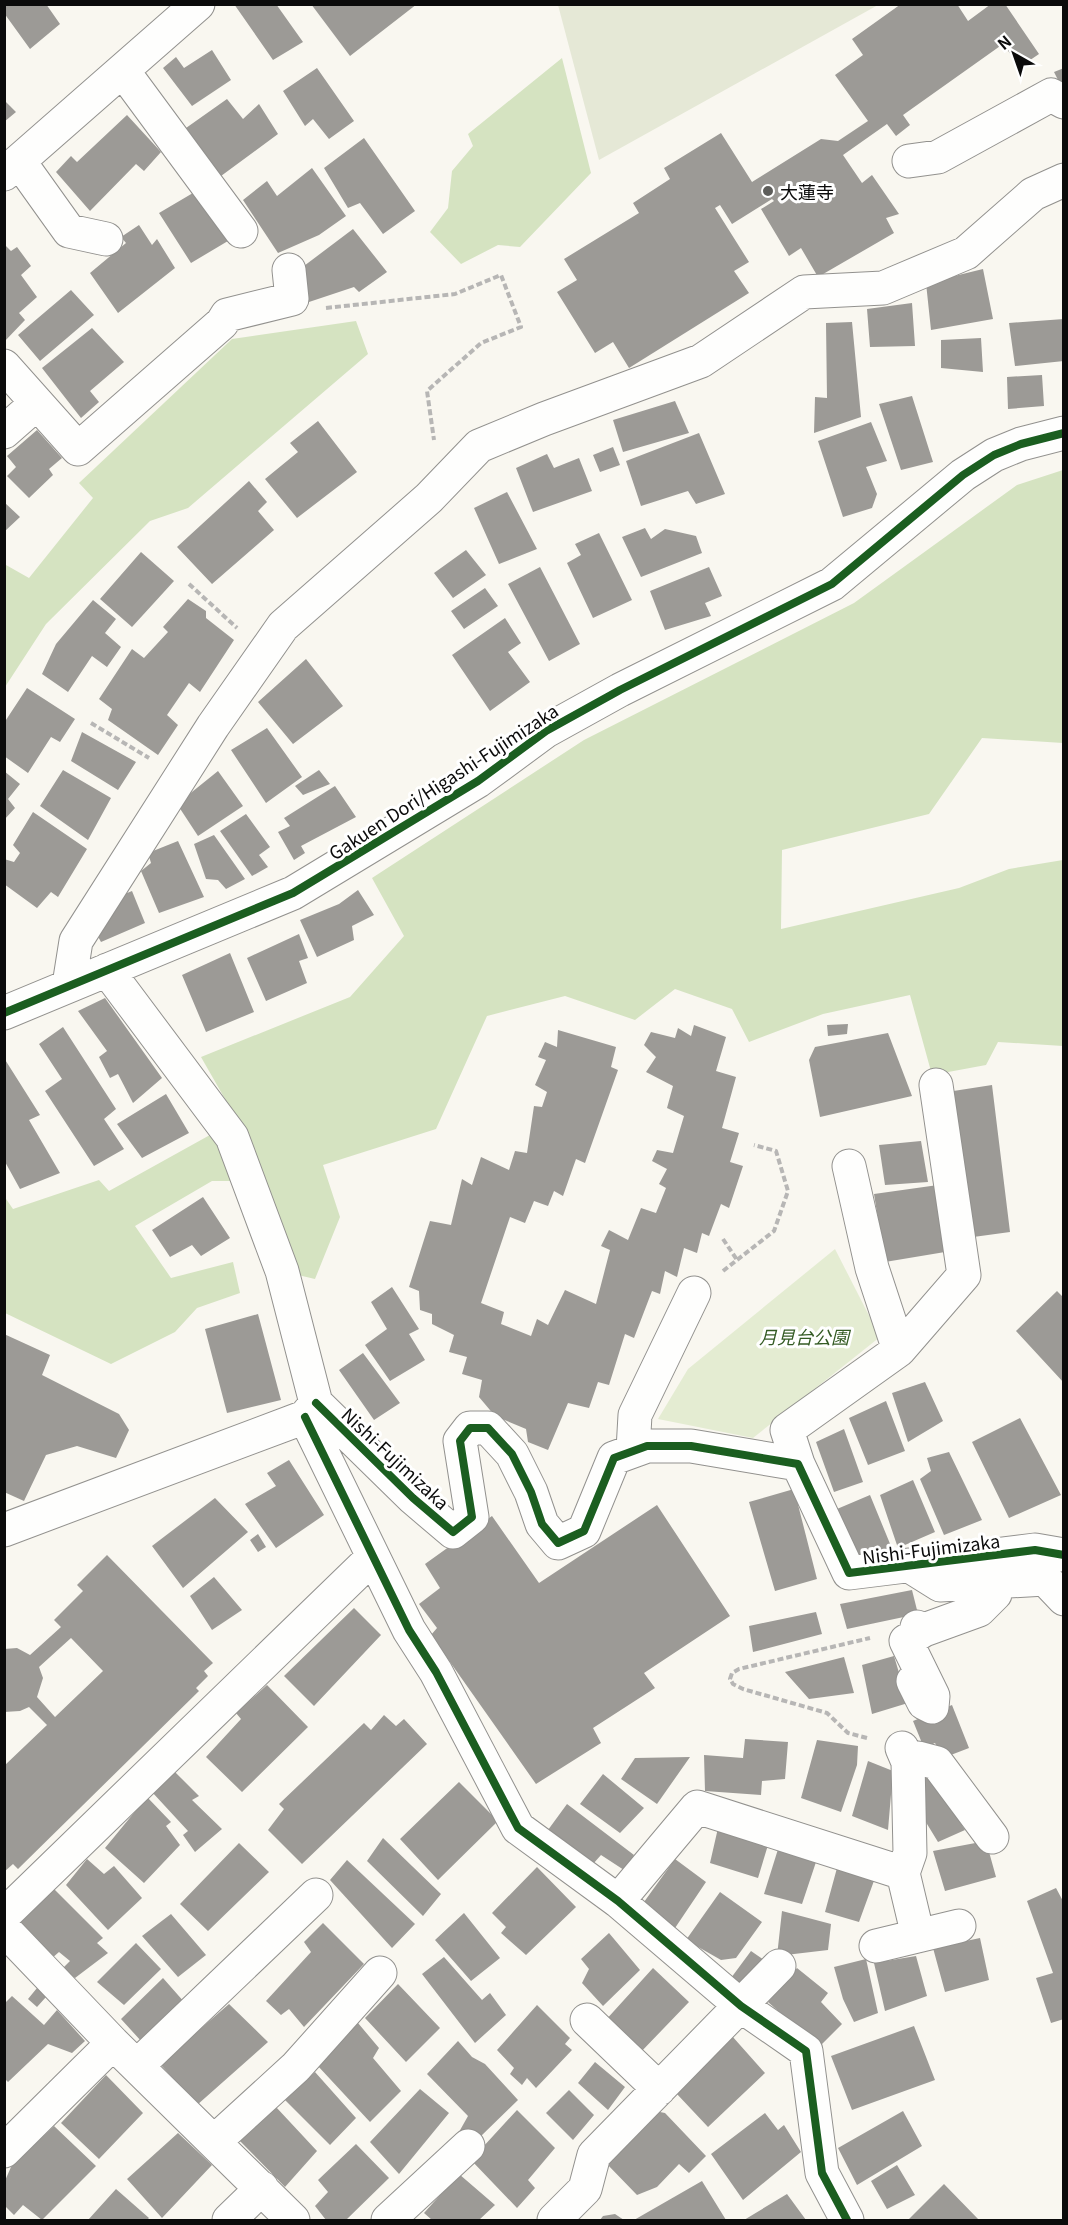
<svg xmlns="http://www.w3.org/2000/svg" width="1068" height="2225" font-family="Georgia,'Noto Sans JP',serif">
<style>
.green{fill:#e4ecd2}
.forest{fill:#d5e3c1}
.cemetery{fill:#e5e8d6}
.building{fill:#9c9a96;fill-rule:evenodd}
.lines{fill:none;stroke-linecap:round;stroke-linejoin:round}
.minor-casing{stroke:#92918e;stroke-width:35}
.path{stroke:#b7b6b5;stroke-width:4;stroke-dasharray:6 3;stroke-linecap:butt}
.minor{stroke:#fefefd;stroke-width:33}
.cycleway-casing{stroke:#fff;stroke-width:11}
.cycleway{stroke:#1b5e20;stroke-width:8}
.poi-dot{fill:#5e5e5b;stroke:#fff;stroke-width:2}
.labels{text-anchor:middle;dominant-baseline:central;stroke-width:6;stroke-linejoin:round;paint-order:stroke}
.poi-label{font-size:18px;fill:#0b0b0b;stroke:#fff;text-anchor:start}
.street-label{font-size:18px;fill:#0b0b0b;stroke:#fff}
.park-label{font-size:18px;font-style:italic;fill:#345b24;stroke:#fff}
</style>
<rect width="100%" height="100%" fill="#f9f7f0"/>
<path class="green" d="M835,1249L880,1337L753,1438L658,1419L688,1369Z"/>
<path class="forest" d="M562,58L591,173L520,247L498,245L461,264L430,232L448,208L452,171L473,146L468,134Z
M356,321L368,354L188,508L150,521L46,624L5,687V566L6,565L29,578L93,498L79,483L232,339Z
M1063,470V743L982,738L929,814L782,850L781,929L959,888L1009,869L1063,860V1046L998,1042L986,1065L932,1075L910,995L823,1014L749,1042L732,1009L675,989L635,1020L565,996L487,1016L436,1129L323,1165L340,1217L315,1279L298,1275L263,1181H212L135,1226L171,1278L233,1262L240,1293L197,1308L175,1332L111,1364L5,1313L4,1196L13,1209L99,1180L109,1191L237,1120L201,1057L350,997L404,936L372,878L584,740L854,603L1017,485Z"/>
<path class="cemetery" d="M558,5V4L878,5L599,160Z"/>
<path class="building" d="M4,4H46L60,24L30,49L4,13Z
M234,4H276L303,42L273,60Z
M311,4H417L350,56Z
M901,4H957L968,21L991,4H1005L1039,54L1020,67L1003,44L903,115L910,125L896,136L887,124L843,155L862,183L872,175L899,214L886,218L894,233L818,277L801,248L789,256L761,209L774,201L772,199L732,224L720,205L715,208L749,262L734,271L749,293L629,368L613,342L595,353L557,292L577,280L564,259L639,213L633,203L670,179L664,168L721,133L752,182L821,139L838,141L868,121L835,75L863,55L852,39Z
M212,50L231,80L192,106L163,68L176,57L184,68Z
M317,68L354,121L329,139L313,119L305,126L283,91Z
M1064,68V92L1054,72Z
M227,99L243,119L259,104L278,134L221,176L186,128Z
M4,100L16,112L4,122Z
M127,115L161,152L144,171L136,164L90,211L56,172L71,156L77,162Z
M364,138L415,211L383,234L360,203L348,208L324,168Z
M312,168L346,216L319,235L278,253L243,200L267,181L277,196Z
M198,190L233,238L191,263L159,213Z
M139,225L152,245L157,239L175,268L118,313L90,273L126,243L121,237Z
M353,229L387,272L359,292L354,287L309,302L296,272Z
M4,244L11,251L17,247L31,266L21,275L37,297L19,313L25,320L4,342Z
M983,269L993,319L931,330L926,283Z
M71,290L94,315L40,361L18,335Z
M912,303L915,346L870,347L867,309Z
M1064,319V361L1015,366L1009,323Z
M852,322L861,417L814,433L815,397L827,398L826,323Z
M92,328L124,362L90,391L99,402L81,418L42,368Z
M981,338L983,372L941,368V340Z
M1042,375L1044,406L1008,409L1007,377Z
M912,396L933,462L901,470L879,404Z
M675,401L689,433L623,452L613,420Z
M318,421L357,472L297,518L265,479L298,452L290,443Z
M871,422L887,461L866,467L877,494L872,508L843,517L818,441Z
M37,430L62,458L49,469L53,475L29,498L7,476L16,467L7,456Z
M699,433L725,494L696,504L688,491L641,506L626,461Z
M613,447L620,465L600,472L593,455Z
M547,454L554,468L579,458L592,491L533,512L516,468Z
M249,481L267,502L258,511L274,530L212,584L177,547Z
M507,492L537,549L499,564L474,508Z
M4,502L20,517L4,532Z
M645,528L651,539L665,529L696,536L702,553L641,577L622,537Z
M599,533L632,600L593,618L567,563L581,555L575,544Z
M466,550L486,575L453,598L434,573Z
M141,552L174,581L132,627L100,599Z
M540,567L580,644L549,661L508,584Z
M709,567L722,596L705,603L711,616L665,630L650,591Z
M485,588L498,606L464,629L451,611Z
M188,599L206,611V618L234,640L200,692L189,683L167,715L178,725L158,755L108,720L112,709L99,699L132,649L144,658L168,632L163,627Z
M93,600L116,619L105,633L121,647L107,667L92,656L68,692L42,674L56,644Z
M505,618L521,643L508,652L530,682L490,711L452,655Z
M306,659L343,706L293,744L258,702Z
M27,688L75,719L60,742L51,737L28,773L4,756V723Z
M267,728L302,777L266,803L231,750Z
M82,732L136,762L118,790L71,761Z
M63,770L111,798L88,840L40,806Z
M319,770L330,784L303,795L295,786Z
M4,771L20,784L8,799L15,808L4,820Z
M218,771L243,806L198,836L177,804Z
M335,786L356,817L301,846L305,853L294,860L278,832L290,826L284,818Z
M33,812L87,849L58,897L51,892L37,908L4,884V859L14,862L20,853L13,845Z
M246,814L270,847L259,855L268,867L252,876L220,831Z
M214,835L245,879L226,889L218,880L206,879L194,844Z
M178,841L204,897L159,913L141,871L151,863L148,853Z
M358,890L374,915L352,926L354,940L317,957L300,920L339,904Z
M132,891L145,923L101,942L95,931L120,896Z
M299,934L308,958L299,961L307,983L266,1001L247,958Z
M230,953L254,1012L206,1032L182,975Z
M105,998L162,1078L133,1103L118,1074L110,1078L99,1057L107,1051L78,1011Z
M848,1024L847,1034L828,1036L827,1025Z
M694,1025L726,1037L716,1071L736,1077L722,1128L739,1133L730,1162L743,1166L729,1208L721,1204L709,1236L702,1233L697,1253L684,1248L677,1277L665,1271L660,1294L652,1291L634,1338L625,1334L609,1385L598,1382L589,1408L568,1403L548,1450L528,1442L526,1429L495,1416L479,1397L482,1380L462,1374L467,1357L449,1352L454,1335L432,1324V1314L420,1310L419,1291L409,1287L430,1221L451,1225L462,1179L472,1185L481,1157L509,1170L515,1151L527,1153L534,1106L542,1107L547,1092L535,1085L546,1060L538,1057L545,1042L557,1047L558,1030L616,1047L611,1067L618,1070L585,1163L576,1159L563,1196L554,1191L548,1206L534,1201L525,1223L510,1217L481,1303L504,1312L501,1324L531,1336L537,1319L548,1325L565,1290L596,1304L610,1250L601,1246L609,1230L628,1240L641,1208L656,1213L666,1188L659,1184L667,1169L652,1161L657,1150L673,1153L684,1116L667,1108L673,1086L646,1072L656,1057L644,1045L651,1032L675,1038L678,1028L691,1036Z
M63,1027L116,1109L104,1119L124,1149L94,1166L45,1091L62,1079L39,1044Z
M888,1033L912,1096L820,1117L809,1060L815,1047Z
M4,1058L40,1115L29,1120L60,1173L20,1189L4,1160Z
M992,1085L1010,1232L966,1238L947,1092Z
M166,1094L189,1133L142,1158L117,1124Z
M921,1141L928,1182L885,1185L879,1145Z
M938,1185L945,1252L885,1262L874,1194Z
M203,1197L230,1238L201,1256L192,1245L170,1257L152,1230Z
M392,1287L419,1329L409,1334L425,1360L390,1381L365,1345L387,1329L371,1302Z
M1057,1291L1064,1298V1383L1016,1331Z
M258,1314L281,1400L227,1413L205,1329Z
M4,1334L50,1355L42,1375L119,1414L129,1430L116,1458L77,1446L46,1455L24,1501L4,1492Z
M363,1353L400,1403L374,1420L339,1370Z
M925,1382L943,1421L908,1442L892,1393Z
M886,1401L905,1451L868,1465L849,1418Z
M1020,1418L1061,1495L1009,1518L972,1442Z
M844,1429L863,1482L834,1492L816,1442Z
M949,1452L982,1520L944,1535L920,1479L931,1471L927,1458Z
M289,1460L324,1515L276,1548L245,1504L276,1486L267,1473Z
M913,1480L935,1532L898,1548L880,1495Z
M794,1489L817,1579L775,1591L749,1502Z
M870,1495L893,1551L857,1563L837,1509Z
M215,1498L248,1532L183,1588L152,1546Z
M657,1505L730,1616L644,1673L655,1688L593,1728L601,1743L536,1784L431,1635L437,1628L419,1604L440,1588L425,1564L492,1516L539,1583Z
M258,1534L266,1547L258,1552L250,1540Z
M107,1555L213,1663L204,1671L208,1676L196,1688L199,1691L18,1869L13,1864L4,1872V1766L47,1725L29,1707L20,1711L4,1712V1649L17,1648L30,1655L61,1627L54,1620L83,1591L77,1585ZM71,1638L103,1671L55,1717L37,1697L43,1678L39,1667Z
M214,1577L242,1610L212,1630L190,1596Z
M912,1590L918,1614L847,1629L840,1604Z
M354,1608L381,1635L314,1706L284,1676Z
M816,1612L822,1634L753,1652L749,1626Z
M894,1656L908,1703L872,1714L862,1665Z
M844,1657L854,1693L809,1699L785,1672Z
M267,1685L308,1727L242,1792L206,1757L241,1719L236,1713Z
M952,1705L969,1748L943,1758L935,1743L924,1748L913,1721Z
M384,1715L396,1726L404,1719L427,1744L302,1864L268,1830L284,1809L279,1804L364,1723L371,1730Z
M745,1739L788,1742L785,1779L762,1781L761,1795L705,1791L704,1755L743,1758Z
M817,1740L858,1746L857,1765L841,1812L801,1798Z
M690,1757L657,1804L621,1779L635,1758Z
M868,1761L893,1771L888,1830L852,1816Z
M926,1769L965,1830L938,1842L913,1801Z
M174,1771L199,1796L192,1800L222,1829L195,1852L183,1835L188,1831L152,1792Z
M603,1774L644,1808L620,1833L580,1804Z
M459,1782L498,1821L438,1880L400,1839Z
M147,1797L171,1822L166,1826L180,1845L144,1883L105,1848Z
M567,1804L634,1855L624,1870L601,1855L593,1864L548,1830Z
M718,1828L768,1845L758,1878L710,1863Z
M383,1838L441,1894L423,1916L367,1861Z
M986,1841L996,1877L945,1891L933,1851Z
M239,1843L269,1872L208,1931L180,1904Z
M779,1846L817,1859L802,1904L764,1894Z
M87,1859L104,1874L114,1866L142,1898L108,1930L66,1885Z
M675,1859L706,1882L675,1928L644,1902Z
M347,1860L415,1924L392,1948L330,1880Z
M537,1867L576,1907L526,1955L501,1933L506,1927L492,1913Z
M837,1868L875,1878L859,1922L825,1912Z
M1056,1888L1064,1903V2019L1051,2023L1036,1978L1053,1973L1027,1901Z
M54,1889L103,1938L97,1943L108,1953L75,1978L62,1969L70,1961L59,1952L51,1959L17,1924Z
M720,1892L762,1922L736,1958L721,1960L686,1940Z
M782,1911L831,1924L828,1950L777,1956Z
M464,1913L500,1958L471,1981L435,1940Z
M171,1914L206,1955L178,1977L142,1936Z
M323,1923L364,1964L304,2027L289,2009L281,2015L266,2001L311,1952L304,1942Z
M609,1933L640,1970L603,2006L582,1983L589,1969L581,1959Z
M980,1938L989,1980L945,1992L933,1948Z
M136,1943L161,1969L124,2005L97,1982Z
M751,1951L764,1960L739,1986L731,1978Z
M916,1956L927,1996L885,2011L874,1963Z
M444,1957L482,2000L490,1993L506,2015L475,2043L422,1974Z
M866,1959L878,2013L854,2022L843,1999L834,1967Z
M653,1968L689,2002L638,2055L604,2022Z
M797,1968L828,1993L821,2002L842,2024L819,2047L768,2002Z
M163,1978L185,2003L142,2042L121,2019Z
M398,1984L440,2028L406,2062L365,2018Z
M37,1988L46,1997L37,2007L28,1999Z
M12,1996L44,2025L57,2010L85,2041L72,2053L48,2044L8,2082L4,2078V2004Z
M229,2004L268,2042L197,2105L160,2064Z
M537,2005L570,2038L565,2044L572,2050L536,2088L527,2078L522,2085L510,2074L514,2068L497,2050Z
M358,2023L379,2048L373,2058L401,2091L370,2122L317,2065Z
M914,2026L935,2080L852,2110L831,2056Z
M732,2036L765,2073L708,2127L676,2093Z
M458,2041L472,2057L485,2064L518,2100L480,2137L471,2142L459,2132L468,2116L427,2074Z
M595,2062L625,2087L608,2110L578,2083Z
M315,2072L356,2118L330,2145L285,2100Z
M106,2075L143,2113L99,2159L61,2123Z
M420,2089L449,2113L399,2174L370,2142Z
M569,2090L594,2115L573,2140L546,2113Z
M276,2107L317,2151L285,2187L239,2140Z
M517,2110L555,2148L528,2180L535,2188L517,2208L471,2160Z
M655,2111L665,2113L706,2156L689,2173L679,2164L657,2187L637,2195L605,2162Z
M903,2111L922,2146L857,2185L838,2148Z
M765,2113L778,2130L784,2125L801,2152L743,2200L711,2154Z
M54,2126L96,2166L42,2220L23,2205L14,2215L4,2205V2183L11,2167Z
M178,2133L212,2165L162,2218L127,2179Z
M356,2144L389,2178L346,2220H326L315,2206L328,2192L318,2180Z
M897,2165L915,2195L887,2209L871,2181Z
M459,2174L495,2205L479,2220H432L424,2213Z
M702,2181L726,2220H634Z
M944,2184L979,2220H908Z
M116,2189L149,2218L147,2220H88Z
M787,2194L806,2220H744Z
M615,2214L624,2220H600L603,2216Z"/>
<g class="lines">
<g class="minor-casing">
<path id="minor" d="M123,71L241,231
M19,161L69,231L106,239
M909,161L938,157L1051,95L1064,102
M4,174L198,4
M4,366L78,449L222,323L227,315L292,299L289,270
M4,432L37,403
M69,985L76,941L213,726L283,626L429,498L479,446L544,419L701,361L804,292L883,288L966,253L1033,194L1064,180
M4,1013L293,893L478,781L546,731L620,690L832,584L963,475L994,455L1021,444L1064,433
M899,1350L964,1275L936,1085
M316,1403L413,1498L453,1532L472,1517L460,1441L470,1428H488L512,1454L531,1492L542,1524L558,1543L584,1531L614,1458L647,1446H691L798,1464L849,1573L1035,1550L1064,1555
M305,1417L409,1630L436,1672L518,1828L618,1901L741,2006L806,2051L822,2173L847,2220
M633,1450L635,1415L694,1293
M798,1464L787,1430L899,1350L872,1268L849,1166
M4,1530L305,1417L316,1403L282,1271L232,1137L107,970
M908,1565L940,1585L1045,1579L1064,1599
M917,1627L924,1630L979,1610L995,1594L993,1582
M913,1681L924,1703L932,1707L933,1696L906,1641L924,1630
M902,1748L908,1762L910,1853L903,1873
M908,1762L918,1758L937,1763L992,1837
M618,1901L697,1807L903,1873L918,1936
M4,1915L373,1557
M4,1929L113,2043L293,2220
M876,1946L959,1926
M587,2020L659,2089
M137,2066L316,1895
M215,2141L296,2067L380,1973
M4,2151L113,2043
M229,2220L262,2188
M388,2220L468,2146
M554,2220L585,2189L594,2155L779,1966"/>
</g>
<path class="path" d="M326,308L455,294L501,275L521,327L481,343L427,391L434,440
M189,584L237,628
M91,723L149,758
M723,1239L737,1260
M723,1271L774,1231L788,1191L776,1151L754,1145
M867,1738L848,1733L827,1713L743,1689L733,1684L730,1679L732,1673L739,1669L870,1638"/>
<use href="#minor" class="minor"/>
<g class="cycleway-casing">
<path id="cycleway" d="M4,1013L293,893L478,781L546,731L620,690L832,584L963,475L994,455L1021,444L1064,433
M316,1403L413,1498L453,1532L472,1517L460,1441L470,1428H488L512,1454L531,1492L542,1524L558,1543L584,1531L614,1458L647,1446H691L798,1464L849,1573L1035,1550L1064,1555
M305,1417L409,1630L436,1672L518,1828L618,1901L741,2006L806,2051L822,2173L847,2220"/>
</g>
<use href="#cycleway" class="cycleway"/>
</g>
<circle class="poi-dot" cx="768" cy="191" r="6"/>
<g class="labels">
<g class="poi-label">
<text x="780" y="191">大蓮寺</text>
</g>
<g class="street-label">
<text transform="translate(443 781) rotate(-33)">Gakuen Dori/Higashi-Fujimizaka</text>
<text transform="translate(396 1458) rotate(43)">Nishi-Fujimizaka</text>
<text transform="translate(931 1548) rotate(-7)">Nishi-Fujimizaka</text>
</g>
<g class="park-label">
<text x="804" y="1336">月見台公園</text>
</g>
</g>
<rect width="1068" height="2225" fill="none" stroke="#0b0b0b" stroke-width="12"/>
<g transform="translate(1014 54) rotate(320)" stroke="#ffffff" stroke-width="4.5" paint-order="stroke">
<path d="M0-4.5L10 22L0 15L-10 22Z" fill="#0b0b0b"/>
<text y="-9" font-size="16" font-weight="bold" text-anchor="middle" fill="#0b0b0b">N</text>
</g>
</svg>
